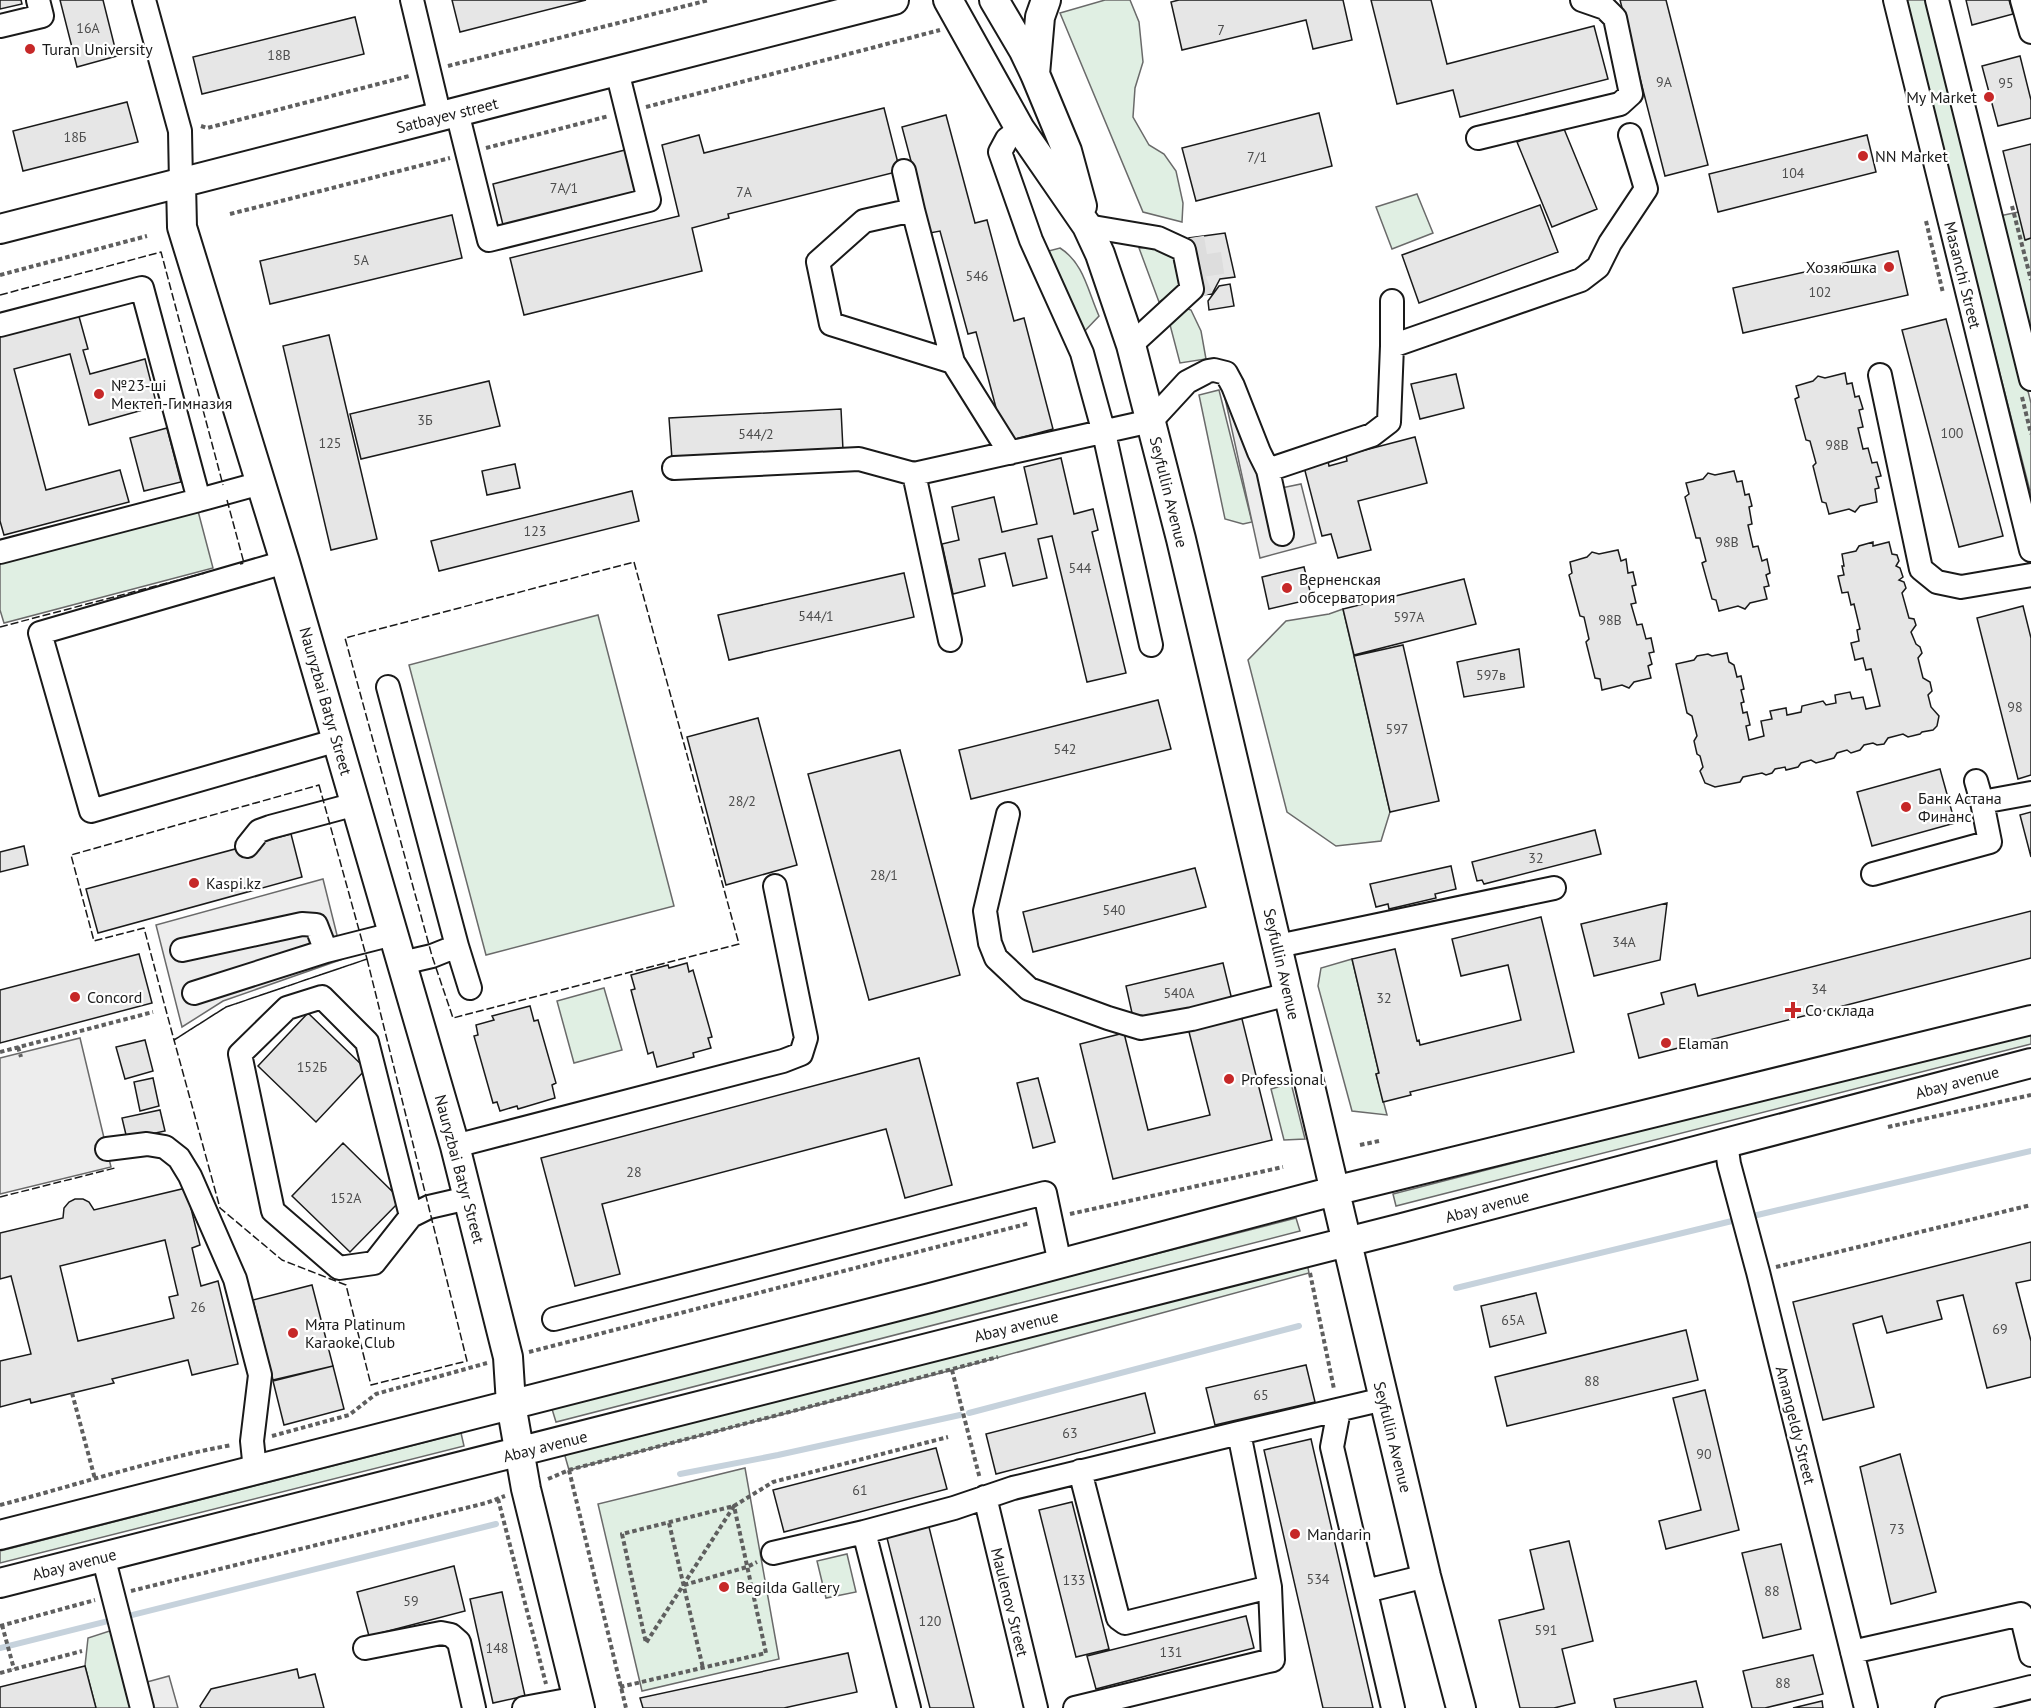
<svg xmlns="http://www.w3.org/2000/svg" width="2031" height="1708" font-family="'PT Sans',sans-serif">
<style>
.green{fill:#e0efe3;stroke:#6a6a6a;stroke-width:1.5}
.parking{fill:#ededed;stroke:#6a6a6a;stroke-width:1.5}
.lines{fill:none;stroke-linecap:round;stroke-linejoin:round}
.stream{stroke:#c6d2dc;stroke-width:6}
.building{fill:#e6e6e6;stroke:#1a1a1a;stroke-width:1.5;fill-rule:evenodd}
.minor-tunnel{stroke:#ddd;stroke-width:22;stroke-dasharray:22 11;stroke-linecap:butt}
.minor-casing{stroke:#1a1a1a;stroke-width:26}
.major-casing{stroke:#1a1a1a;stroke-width:32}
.path{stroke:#5f5f5f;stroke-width:4;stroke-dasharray:4.5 3;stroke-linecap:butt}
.minor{stroke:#fff;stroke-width:22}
.major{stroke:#fff;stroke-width:28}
.fence{stroke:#1a1a1a;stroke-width:1.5;stroke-dasharray:8 3;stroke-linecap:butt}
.poi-dot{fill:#c62828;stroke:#fff;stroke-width:2}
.labels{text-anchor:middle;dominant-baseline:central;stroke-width:4.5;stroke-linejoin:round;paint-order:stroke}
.number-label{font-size:14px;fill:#4d4d4d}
.poi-label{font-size:16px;fill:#1a1a1a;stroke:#fff;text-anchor:start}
.street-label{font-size:16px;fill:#1a1a1a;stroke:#fff}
</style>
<rect width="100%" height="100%" fill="#fff"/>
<path class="green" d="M1105,0H1130L1139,22L1143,62L1135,88L1133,117L1149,145L1164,154L1176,171L1183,203L1182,222L1143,212L1060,13Z
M1904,0H1930L2031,403V495Z
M1417,194L1433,233L1392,249L1376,207Z
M2019,212L2026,240L2031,238V349L1999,216Z
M1158,246L1173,257L1181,289L1159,302L1139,248Z
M1060,248C1084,263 1088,292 1099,316L1080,336L1041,253Z
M1185,308L1191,310L1201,331L1206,359L1180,363L1169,321Z
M1219,390L1252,522L1243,524L1225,519L1199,395Z
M198,511L213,568L4,623L0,610V563Z
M1343,609L1390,812L1381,841L1336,846L1287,812L1248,660L1286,621L1329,614Z
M598,615L674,906L486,955L409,665Z
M1352,959L1379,1073L1376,1074L1387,1115L1352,1111L1318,986L1321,968Z
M604,988L622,1050L574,1063L557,1001Z
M2031,1030V1044L1396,1206L1393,1194Z
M1291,1083L1305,1139L1284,1140L1271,1089Z
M1296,1218L1300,1231L556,1422L552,1409Z
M1305,1253L1309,1273L952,1370L569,1470L561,1442Z
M461,1433L464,1446L0,1563V1551Z
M745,1468L779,1659L642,1691L598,1504Z
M847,1554L856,1592L826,1598L817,1561Z
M122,1627L142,1708H96L85,1666L88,1638Z"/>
<path class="parking" d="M1223,389L1272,490L1301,484L1316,543L1260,558Z
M323,879L343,959L223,1001L182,1027L156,925Z
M80,1038L111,1167L0,1194V1058Z
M169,1676L178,1708H142L136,1685Z"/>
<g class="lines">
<path class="stream" d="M1753,1216L2031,1151
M1456,1288L1732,1221
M969,1413L1299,1326
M680,1474L778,1455L960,1415
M0,1648L496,1524"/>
</g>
<path class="building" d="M0,0H21L22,4L0,9Z
M60,0H103L117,56L77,67Z
M452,0H586L460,32Z
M1179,0H1343L1352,40L1313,49L1306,20L1182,50L1171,2Z
M1371,0H1431L1447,64L1594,26L1608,79L1460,117L1453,90L1397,104Z
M1620,0H1666L1708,165L1665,176Z
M1966,0H2009L2013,14L1972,25Z
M355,17L364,54L202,94L193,57Z
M2020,56L2031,100V118L1998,126L1982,66Z
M127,102L138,142L23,171L13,131Z
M884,108L900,171L728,214L729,218L692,228L702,271L524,315L510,258L679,216L662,145L699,135L704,153Z
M1319,113L1332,166L1196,201L1182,148Z
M946,115L975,223L987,220L1014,321L1024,318L1053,429L1005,442L976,332L968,334L940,231L930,233L902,127Z
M1562,124L1597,209L1552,227L1517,142Z
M1867,135L1876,172L1718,212L1709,174Z
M2031,144V238L2025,240L2003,151Z
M625,150L635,192L503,225L493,184Z
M1540,205L1558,252L1419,303L1402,255Z
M452,215L462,258L270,304L260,261Z
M1225,233L1235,277L1220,279L1212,294L1199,295L1189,238Z
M1898,251L1908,295L1743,333L1733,288Z
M1230,284L1234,306L1209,310L1208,301L1219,286Z
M78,313L88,349L83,350L90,374L145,359L157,406L89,425L70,354L14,369L46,490L120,470L129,502L4,535L0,521V334Z
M1946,319L2003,536L1959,547L1902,330Z
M329,335L377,539L331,550L283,346Z
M1845,373L1847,384L1852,383L1855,397L1859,396L1863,409L1859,410L1863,427L1858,428L1863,449L1868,448L1872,463L1877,462L1881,476L1876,477L1879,488L1875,489L1877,502L1860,506L1855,512L1849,509L1829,514L1826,503L1822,502L1813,466L1816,463L1810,441L1806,440L1795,399L1799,397L1796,386L1813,381L1818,376L1825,378Z
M1456,374L1464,408L1420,419L1411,384Z
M489,381L500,426L361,459L350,414Z
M841,409L843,450L672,459L669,418Z
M167,428L181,482L144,491L130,438Z
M1415,437L1427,483L1358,501L1371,550L1338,558L1331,534L1322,536L1304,467L1328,461L1329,466L1347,461L1346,455Z
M1061,458L1074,514L1093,509L1098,530L1092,532L1126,673L1087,682L1052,536L1038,539L1047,578L1013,586L1005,553L979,559L985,586L953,594L942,544L959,540L952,507L994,497L1002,532L1037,524L1024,467Z
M515,464L520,488L487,495L482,471Z
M1734,471L1737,482L1742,481L1745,495L1749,494L1752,506L1749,507L1752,524L1748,525L1753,547L1758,546L1762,561L1767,559L1770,573L1766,575L1769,586L1764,587L1767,599L1750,603L1745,609L1738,606L1719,611L1716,600L1712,599L1702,563L1706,561L1700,538H1696L1685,497L1689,494L1686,483L1703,479L1708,473L1715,475Z
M632,491L639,521L439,571L431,541Z
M1873,542V546L1889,542L1892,554L1897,555L1899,561L1896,566L1900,568L1903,577L1899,580L1904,582L1906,588L1902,593L1909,618L1914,619L1916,625L1911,632L1916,644L1920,647L1922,653L1918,658L1923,678L1930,682L1932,691L1928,695L1931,707L1939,716L1937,726L1933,730L1922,732L1920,734L1908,737L1903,734L1888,738L1884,744L1877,745L1873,743L1864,745L1860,750L1851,753L1847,750L1837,753L1834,758L1816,763L1811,760L1801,763L1798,767L1786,770L1785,767L1775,769L1772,773L1766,775L1762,773L1743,777L1740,782L1715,787L1705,783L1700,771L1703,767L1700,756L1697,754L1694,741L1697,736L1692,716L1687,713L1676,664L1694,660L1697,656L1708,654L1712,656L1727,653L1729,662L1734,665L1737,677L1741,676L1744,689L1741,690L1744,702L1741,703L1743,713L1747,712L1750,725L1746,726L1749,740L1764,736L1761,721L1772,719L1770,711L1786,708L1787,715L1801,712L1802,706L1823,701L1826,705L1836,703L1835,695L1850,692L1852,699L1863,697L1866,709L1880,706L1871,669L1866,670L1863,658L1855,660L1851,643L1859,641L1857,630L1860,629L1854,604L1851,605L1848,592L1842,593L1838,576L1844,575L1842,566H1844L1842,554L1856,551L1859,546Z
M1618,550L1621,561L1626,559L1628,573L1633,572L1636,585L1632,586L1636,603L1631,604L1637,625L1642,624L1646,639L1651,638L1654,652L1649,653L1652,664L1648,666L1651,678L1634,682L1629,688L1622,685L1602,690L1600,679L1595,678L1586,642L1589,639L1584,617L1580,616L1569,575L1572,573L1570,562L1587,557L1592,552L1599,554Z
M1304,567L1312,599L1269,609L1262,577Z
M904,573L914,617L729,660L718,615Z
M1464,579L1476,624L1354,655L1343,609Z
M2023,606L2031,638V775L2018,779L1977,618Z
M1403,645L1439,801L1390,812L1354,656Z
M1519,649L1524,687L1464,697L1457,662Z
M1158,700L1171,749L971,799L959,750Z
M758,718L797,865L726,885L687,737Z
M900,750L960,975L869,1000L808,774Z
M1940,769L1955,823L1872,846L1857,792Z
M2031,812V857L2020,815Z
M1595,830L1601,854L1484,884L1482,880L1477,881L1472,862Z
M291,834L302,877L98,933L86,889Z
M24,846L28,865L0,872V852Z
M1451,866L1456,889L1435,894L1436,898L1389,909L1388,904L1376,907L1370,884Z
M1195,868L1206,907L1033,952L1023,912Z
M1667,903L1660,960L1594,976L1581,924Z
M2031,911V958L1639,1058L1628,1014L1664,1004L1661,993L1695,984L1698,996Z
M1541,917L1574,1052L1410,1092L1411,1095L1383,1102L1376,1074L1379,1073L1352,959L1395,949L1417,1041L1419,1040L1420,1045L1521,1020L1508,965L1461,976L1452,939Z
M139,954L152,1003L0,1043V990Z
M687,963L689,972L693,970L712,1037L708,1038L711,1048L693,1053L694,1057L657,1067L653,1052L648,1054L631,990L635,989L631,975L668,965L669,968Z
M1223,963L1232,1000L1134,1022L1126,986Z
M530,1006L534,1021L538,1020L556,1083L552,1085L555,1098L518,1109L517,1106L500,1111L497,1102L493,1103L474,1036L478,1035L476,1025L494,1020L492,1016Z
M1240,1011L1272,1140L1113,1179L1080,1044L1124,1033L1148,1130L1210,1115L1187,1024Z
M308,1013L366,1069L316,1122L258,1066Z
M145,1040L153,1071L125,1079L116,1047Z
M919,1058L952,1185L905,1198L886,1129L602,1204L620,1274L575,1286L541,1158Z
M153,1078L159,1106L140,1111L134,1082Z
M1038,1078L1055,1142L1033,1148L1017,1083Z
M160,1110L165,1131L127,1139L122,1118Z
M343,1143L401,1200L350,1252L292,1196Z
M186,1188L200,1245L192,1248L201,1286L218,1281L238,1364L192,1375L188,1360L112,1379L114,1383L31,1403L30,1399L0,1407V1361L31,1354L11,1276L0,1279V1233L63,1218L64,1208L69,1202L75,1199H83L89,1202L94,1210ZM165,1240L178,1295L169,1297L174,1318L78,1341L60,1266Z
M2031,1242V1280L2016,1283L2031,1341V1377L1987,1388L1963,1295L1937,1301L1942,1319L1887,1333L1882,1316L1853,1324L1874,1407L1823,1420L1793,1302Z
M312,1285L333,1366L273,1380L253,1300Z
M1536,1293L1546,1333L1490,1347L1481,1306Z
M1686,1330L1698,1380L1507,1426L1495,1377Z
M1306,1365L1315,1402L1215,1425L1206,1388Z
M333,1366L344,1409L284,1425L273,1381Z
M1705,1390L1739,1530L1666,1549L1659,1521L1701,1510L1673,1398Z
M1145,1393L1155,1433L996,1474L986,1434Z
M1311,1439L1373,1708H1323L1264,1450Z
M936,1448L947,1489L784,1532L773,1490Z
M1900,1454L1936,1592L1891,1604L1860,1467Z
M1072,1502L1109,1649L1076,1657L1039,1510Z
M928,1523L974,1708H930L886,1534Z
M1569,1541L1593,1641L1562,1649L1575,1703L1554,1708H1520L1499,1620L1544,1609L1530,1550Z
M1781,1544L1801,1629L1763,1638L1742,1553Z
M454,1566L465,1611L369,1636L357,1592Z
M502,1592L525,1696L493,1703L470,1599Z
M1246,1616L1254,1648L1096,1689L1087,1656Z
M848,1653L857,1692L784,1708H643L640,1698Z
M1813,1655L1823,1694L1765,1708H1752L1743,1671Z
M85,1666L96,1708H0V1687Z
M297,1669L299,1678L315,1674L324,1708H201L200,1706L211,1689Z
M1696,1681L1703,1708H1616L1614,1699Z
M1822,1701L1823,1708H1793Z"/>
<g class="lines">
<path class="minor-tunnel" d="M1184,250L1209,246L1214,280L1192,289"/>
<g class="minor-casing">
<path id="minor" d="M144,0L180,131L181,183
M412,0L440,117
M1895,0L2031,550
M1937,0L2031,379
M2022,0L2031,32
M0,26L42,16L38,0
M457,112L489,240L649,200L617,71
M1020,129L1007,139L1000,152L1031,240L1082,353L1104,433L1151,645
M1478,138L1620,104L1631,94L1615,18L1605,8L1582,0
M904,171L913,210
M1087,226L1158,238L1184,250L1192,289L1131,345
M0,325L142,288L199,500L0,552
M1392,346L1581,280L1598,267L1610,243L1646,189L1630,135
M953,362L913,210L864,221L818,262L831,324L953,362L1010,453
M1880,375L1921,569L1937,582L1961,587L2031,575
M674,468L859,459L914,474L1151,421L1187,382L1208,371L1214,370L1226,373L1233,386L1259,452L1268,470L1282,534
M1268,470L1372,435L1389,422L1392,346V301
M914,474L950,640
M199,500L261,483
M285,562L40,633L91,811L338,740
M388,687L457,946L432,956L402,963
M1976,781L1982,802L2031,793
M1008,814L985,911L990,943L996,958L1029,989L1108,1018L1141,1028L1192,1019L1289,994
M247,846L259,831L270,827L356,804
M1873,874L1990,842L1982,802
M457,946L470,988
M1278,946L1554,888
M182,950L302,924L316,925L326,951
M194,993L326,951L393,934
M1726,1143L1729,1164L1758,1272L1866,1708
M455,1146L783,1061L801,1054L806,1038L775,886
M107,1149L147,1144L165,1147L179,1158L190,1176L235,1279L260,1375L252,1441L255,1470
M411,1216L374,1263L339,1268L273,1211L240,1054L287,1008L322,997L367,1042L411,1216L429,1207L468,1198
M554,1319L1045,1193L1060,1264
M1339,1410L1332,1447L1393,1708
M985,1497L1036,1708
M773,1553L864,1532
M103,1556L142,1708
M1270,1587L1239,1433L1384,1399
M1366,1591L1426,1576
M365,1648L441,1633L451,1635L459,1642L474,1708
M1852,1652L2021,1614L2031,1655
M524,1708L578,1698
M909,1708L864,1532L954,1508L1013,1488L1239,1433
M1075,1708L1273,1660L1270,1587L1125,1623L1118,1618L1080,1471
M1947,1708L2031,1687"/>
</g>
<g class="major-casing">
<path id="major" d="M948,0L1020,129L1087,226L1100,254L1131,345L1181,539L1365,1319L1426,1576L1461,1708
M994,0L1024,51L1035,74L1067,151L1082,206
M1035,74L1040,17L1046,0
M181,183L182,227L285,562L455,1146L508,1357L511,1404L526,1489L580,1708
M0,229L894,0
M0,1535L930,1298L1334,1191L2031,1020
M0,1583L1402,1228L2031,1063"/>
</g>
<path class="path" d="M448,66L709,0
M646,107L940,30
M201,126L207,128L409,76
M486,148L609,116
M2012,206L2031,280
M230,214L450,158
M1926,221L1943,293
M0,275L147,236
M2022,397L2031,434
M18,1047L21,1057
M0,1052L153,1012
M1888,1127L2031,1095
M1360,1145L1379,1141
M1070,1214L1283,1167
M1776,1267L2031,1205
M1310,1273L1334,1389
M529,1352L1030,1223
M952,1370L980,1479
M72,1393L95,1479
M272,1436L349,1415L376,1394L487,1363
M569,1470L626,1708
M548,1479L569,1470L998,1357
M498,1499L546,1684
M0,1505C77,1485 154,1459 232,1445
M734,1506L646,1643L622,1534Z
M669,1523L703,1668
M684,1585L747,1567L757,1562
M131,1591L486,1503L505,1496
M2,1625L14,1669
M0,1626L95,1600
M0,1673L82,1651
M620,1687L766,1653L734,1506L773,1482L948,1437"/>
<use href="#minor" class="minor"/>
<use href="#major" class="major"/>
<path class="fence" d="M0,295L161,252L223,485
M227,500L244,563L240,564
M634,562L739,944L453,1018L432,956L345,638Z
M0,627L205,573
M319,785L367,959L226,1007L174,1040L144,928L94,941L71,855Z
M367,959L467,1361L371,1385L346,1285L282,1260L220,1208L174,1040L226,1007Z
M0,1197L115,1168"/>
</g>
<g class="poi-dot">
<circle cx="30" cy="49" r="6"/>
<circle cx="1989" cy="97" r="6"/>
<circle cx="1863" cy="156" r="6"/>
<circle cx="1889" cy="267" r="6"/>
<circle cx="99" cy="394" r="6"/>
<circle cx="1287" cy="588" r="6"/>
<circle cx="1906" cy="807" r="6"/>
<circle cx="194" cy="883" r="6"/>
<circle cx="75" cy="997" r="6"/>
<path d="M1790 1001h6v6h6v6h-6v6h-6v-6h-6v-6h6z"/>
<circle cx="1666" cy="1043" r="6"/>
<circle cx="1229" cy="1079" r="6"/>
<circle cx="293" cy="1333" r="6"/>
<circle cx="1295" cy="1534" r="6"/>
<circle cx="724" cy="1587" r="6"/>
</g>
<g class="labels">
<g class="number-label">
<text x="88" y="28">16А</text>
<text x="1221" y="30">7</text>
<text x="279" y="55">18В</text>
<text x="1664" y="82">9А</text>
<text x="2006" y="83">95</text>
<text x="75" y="137">18Б</text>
<text x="1257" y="157">7/1</text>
<text x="1793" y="173">104</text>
<text x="564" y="188">7А/1</text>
<text x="744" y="192">7А</text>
<text x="361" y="260">5А</text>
<text x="977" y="276">546</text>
<text x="1820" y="292">102</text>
<text x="425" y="420">3Б</text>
<text x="1952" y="433">100</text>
<text x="756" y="434">544/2</text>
<text x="330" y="443">125</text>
<text x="1837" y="445">98В</text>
<text x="535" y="531">123</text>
<text x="1727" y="542">98В</text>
<text x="1080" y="568">544</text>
<text x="816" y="616">544/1</text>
<text x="1409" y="617">597А</text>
<text x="1610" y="620">98В</text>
<text x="1491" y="675">597в</text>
<text x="2015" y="707">98</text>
<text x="1397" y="729">597</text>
<text x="1065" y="749">542</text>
<text x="742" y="801">28/2</text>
<text x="1536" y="858">32</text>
<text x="884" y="875">28/1</text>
<text x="1114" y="910">540</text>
<text x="1624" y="942">34А</text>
<text x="1819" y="989">34</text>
<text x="1179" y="993">540А</text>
<text x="1384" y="998">32</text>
<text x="312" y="1067">152Б</text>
<text x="634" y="1172">28</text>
<text x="346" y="1198">152А</text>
<text x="198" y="1307">26</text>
<text x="1513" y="1320">65А</text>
<text x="2000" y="1329">69</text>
<text x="1592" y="1381">88</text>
<text x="1261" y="1395">65</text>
<text x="1070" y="1433">63</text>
<text x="1704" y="1454">90</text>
<text x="860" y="1490">61</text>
<text x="1897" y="1529">73</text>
<text x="1318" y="1579">534</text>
<text x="1074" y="1580">133</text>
<text x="1772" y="1591">88</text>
<text x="411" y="1601">59</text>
<text x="930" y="1621">120</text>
<text x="1546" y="1630">591</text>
<text x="497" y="1648">148</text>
<text x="1171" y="1652">131</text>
<text x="1783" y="1683">88</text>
</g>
<g class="poi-label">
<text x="42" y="49">Turan University</text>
<text x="1977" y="97" text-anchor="end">My Market</text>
<text x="1875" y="156">NN Market</text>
<text x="1877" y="267" text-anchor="end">Хозяюшка</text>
<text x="111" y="385">№23-ші<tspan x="111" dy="18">Мектеп-Гимназия</tspan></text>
<text x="1299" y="579">Верненская<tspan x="1299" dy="18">обсерватория</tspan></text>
<text x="1918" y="798">Банк Астана<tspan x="1918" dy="18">Финанс</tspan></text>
<text x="206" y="883">Kaspi.kz</text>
<text x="87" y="997">Concord</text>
<text x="1805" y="1010">Со склада</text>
<text x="1678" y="1043">Elaman</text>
<text x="1241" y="1079">Professional</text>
<text x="305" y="1324">Мята Platinum<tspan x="305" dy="18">Karaoke Club</tspan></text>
<text x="1307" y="1534">Mandarin</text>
<text x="736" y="1587">Begilda Gallery</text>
</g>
<g class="street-label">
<text transform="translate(447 115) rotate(-14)">Satbayev street</text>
<text transform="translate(1963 275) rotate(76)">Masanchi Street</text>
<text transform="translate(1169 492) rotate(76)">Seyfullin Avenue</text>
<text transform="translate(326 701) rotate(74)">Nauryzbai Batyr Street</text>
<text transform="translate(1282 964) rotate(77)">Seyfullin Avenue</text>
<text transform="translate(1957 1082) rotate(-15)">Abay avenue</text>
<text transform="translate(460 1169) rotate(75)">Nauryzbai Batyr Street</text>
<text transform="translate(1487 1206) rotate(-15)">Abay avenue</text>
<text transform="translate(1016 1326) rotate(-14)">Abay avenue</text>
<text transform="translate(1796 1425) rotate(76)">Amangeldy Street</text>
<text transform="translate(1393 1437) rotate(76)">Seyfullin Avenue</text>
<text transform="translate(545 1446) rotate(-14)">Abay avenue</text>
<text transform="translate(74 1564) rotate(-14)">Abay avenue</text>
<text transform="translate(1010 1602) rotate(76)">Maulenov Street</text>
</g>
</g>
</svg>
